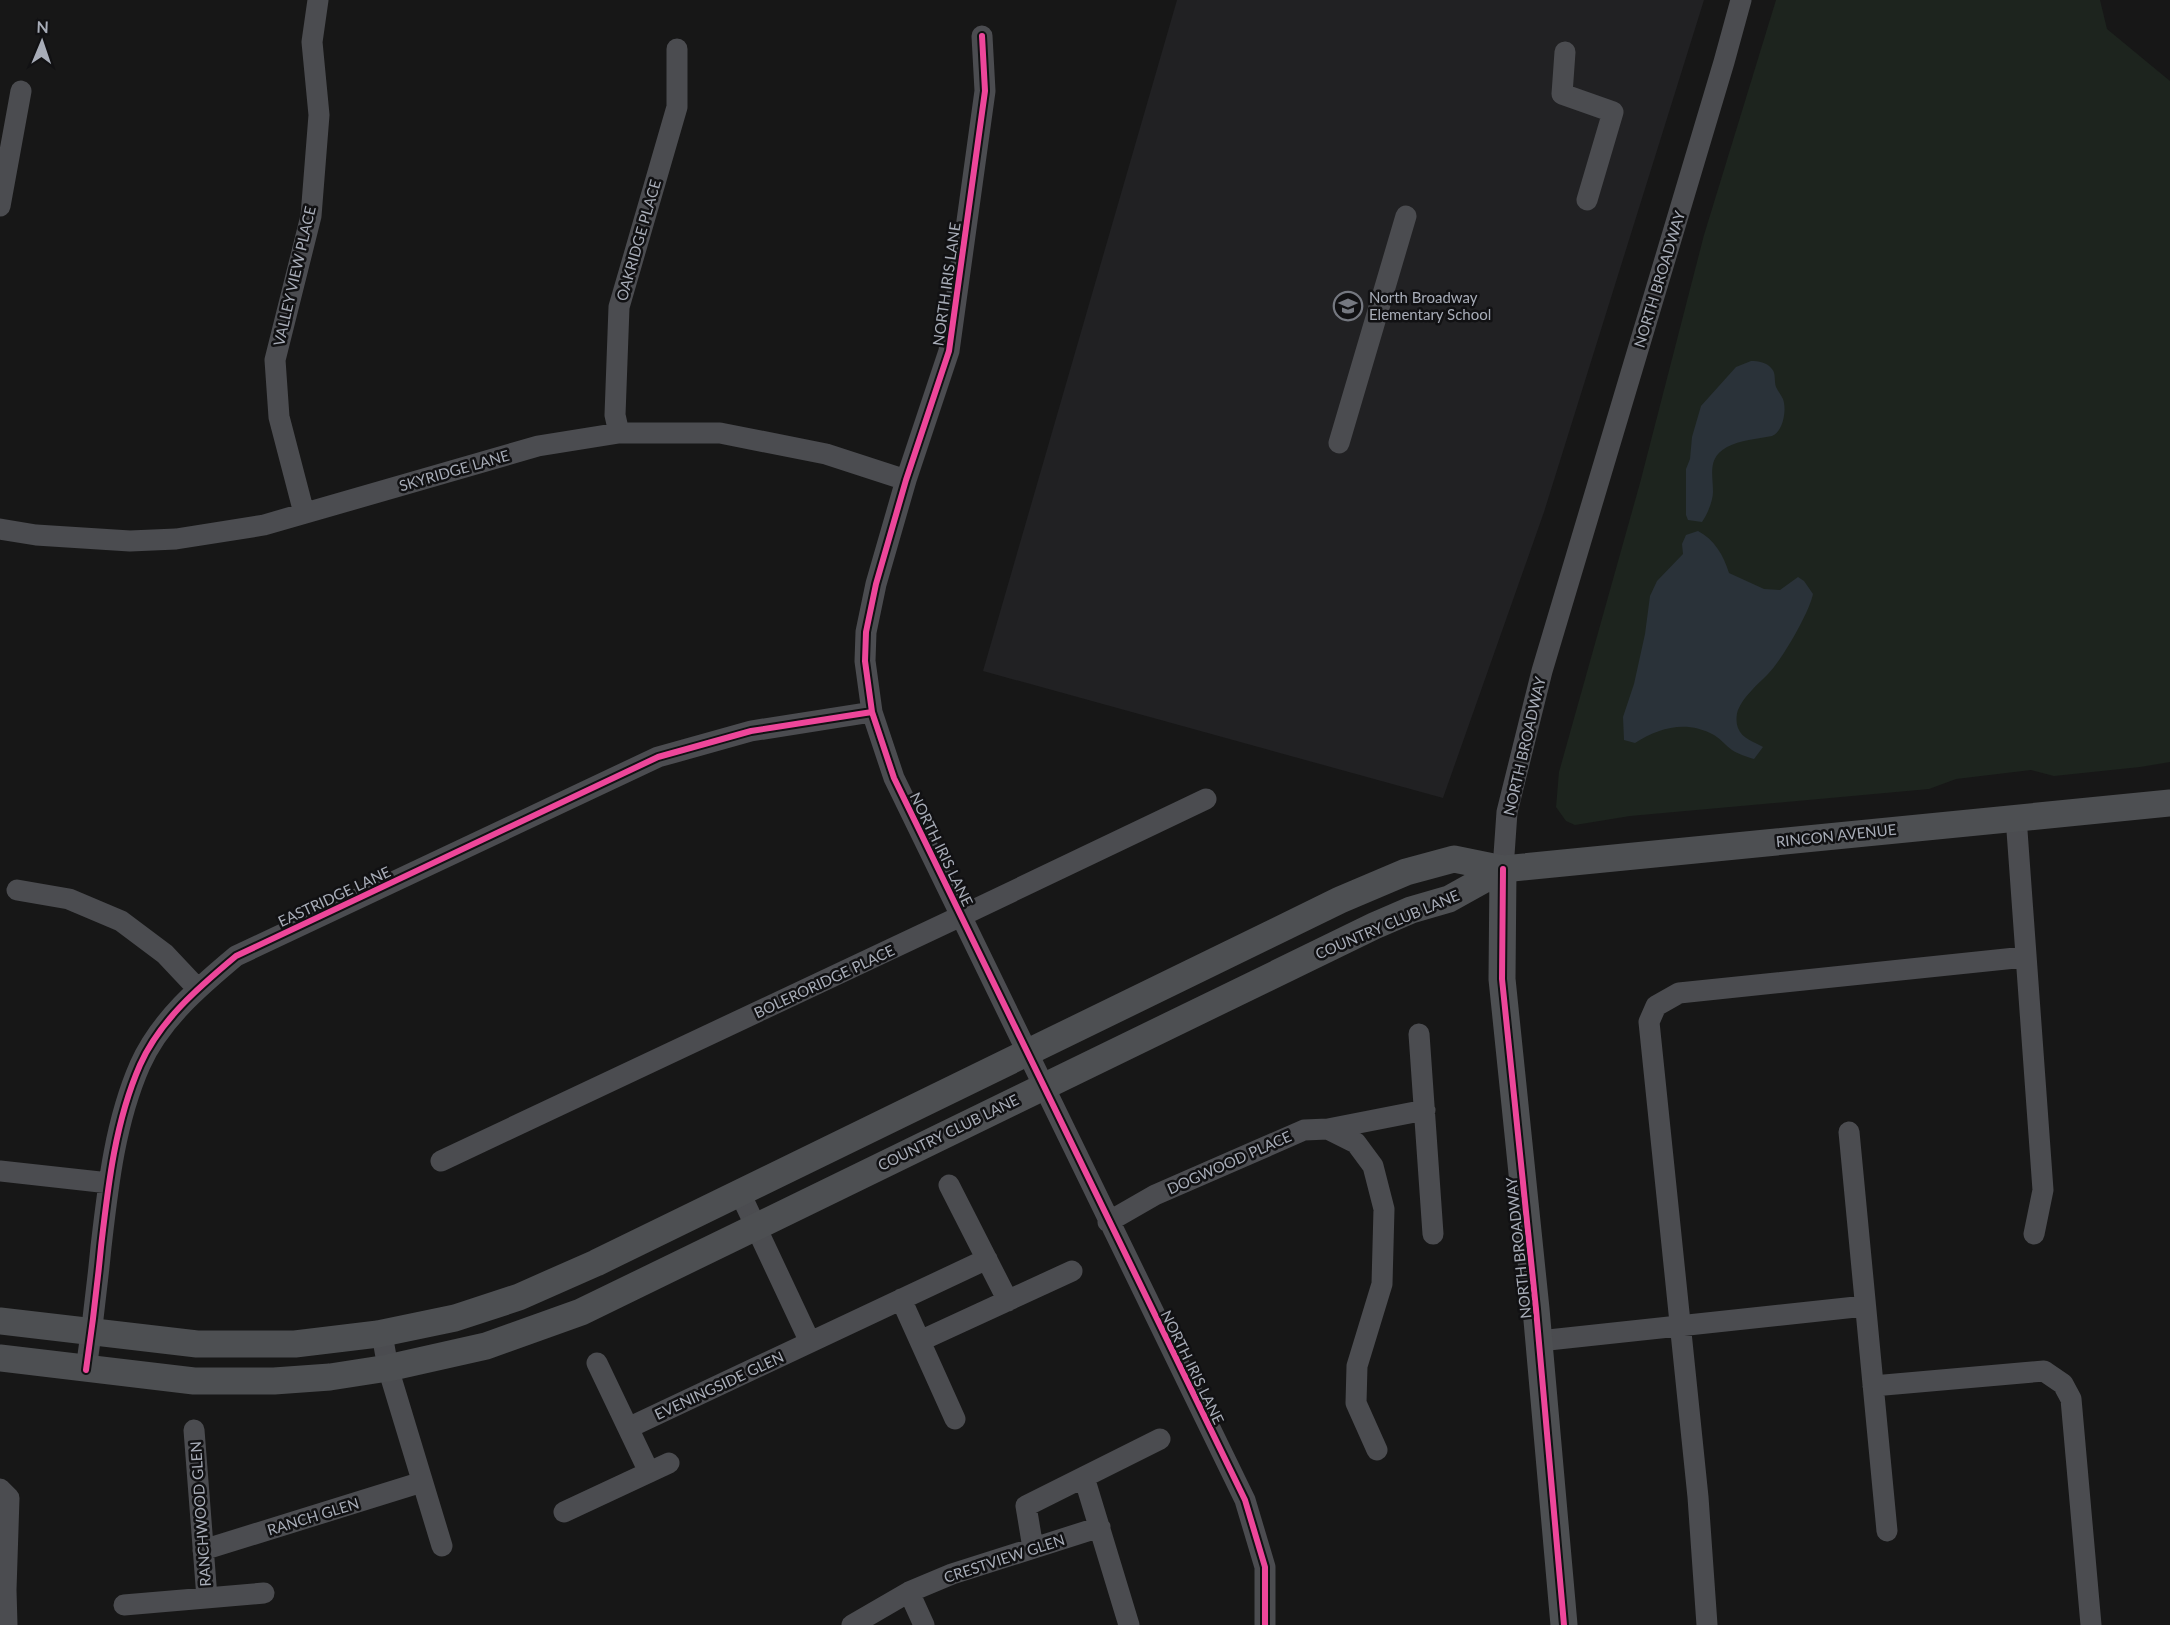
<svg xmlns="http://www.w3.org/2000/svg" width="2170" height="1625" font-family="Lato,sans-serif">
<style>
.built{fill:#212123}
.green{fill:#1d241e}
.water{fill:#2a3239}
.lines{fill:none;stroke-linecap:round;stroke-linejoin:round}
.minor{stroke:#4b4c50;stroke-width:21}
.major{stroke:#4d4f52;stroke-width:27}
.cycleway-casing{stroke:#111113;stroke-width:10}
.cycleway{stroke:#ed469a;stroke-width:6}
.labels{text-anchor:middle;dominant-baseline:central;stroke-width:5;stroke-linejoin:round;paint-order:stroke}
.street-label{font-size:15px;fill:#a8adb8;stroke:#111113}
.poi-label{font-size:15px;fill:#a8adb8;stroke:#111113;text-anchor:start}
</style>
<rect width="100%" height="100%" fill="#171717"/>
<path class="built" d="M1177,0H1704L1544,512L1443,798L983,671Z"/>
<path class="green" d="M1776,0H2100L2107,29L2170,81V762L2140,767L2054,776L2031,770L1956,779L1929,789L1630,816L1575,825L1566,821L1556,807L1559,772L1640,483L1704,235Z"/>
<path class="water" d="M1751,361C1758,361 1767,362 1772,369C1776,373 1774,381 1776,387C1778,391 1781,395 1783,399C1787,410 1783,432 1772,436C1757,439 1740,440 1727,447C1707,458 1713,474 1713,492C1713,501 1707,515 1702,522L1688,520L1686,515V469L1690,459L1692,437L1701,406L1736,367Z
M1698,531C1714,539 1724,556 1729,573L1764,589L1780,590L1798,577L1804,581L1813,594C1809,613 1782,660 1768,674C1758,684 1743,697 1738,710C1736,715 1736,723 1738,728C1742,739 1755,742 1763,747L1754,759C1747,757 1738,754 1732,750C1726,746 1721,739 1714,735C1687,720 1660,727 1635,743L1624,740L1623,717L1634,684L1645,634L1650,596L1657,581L1683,554L1682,544L1686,535Z"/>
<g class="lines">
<path class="minor" d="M982,36L985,91L949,351L906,480L876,584L866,632L865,661L872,712L894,778L1245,1500L1265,1567V1625
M1565,52L1562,94L1613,112L1587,200
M0,206L21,91
M619,433L615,415L619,307L677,107V49
M1339,443L1406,216
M304,513L279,417L275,360L311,216L319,115L312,42L318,0
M0,529L36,535L130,541L176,539L264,525L538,446L619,433H720L826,454L906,480
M2016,817L2043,1190L2034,1234
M1503,869L1507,812L1542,671L1724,62L1741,0
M17,890L69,899L121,921L165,954L197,988
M1419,1034L1433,1234
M1328,1129L1425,1110
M1849,1132L1887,1531
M441,1161L961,916L1206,799
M0,1171L109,1183
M949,1185L1008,1301
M740,1193L810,1342
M1108,1222L1155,1195L1304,1130L1328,1129L1356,1143L1373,1166L1384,1209L1382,1284L1357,1366L1356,1403L1377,1450
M901,1299L955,1419
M382,1334L388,1368L442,1546
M920,1341L1072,1271
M1539,1341L1865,1306
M597,1363L649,1472
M86,1370C92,1329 97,1288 101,1247C108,1186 115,1122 140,1065C160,1020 199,987 236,956L658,757L751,731L872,712
M1873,1386L2044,1371L2063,1384L2071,1399L2091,1625
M628,1428L987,1259
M194,1430L207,1598
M1084,1477L1129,1625
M0,1489L9,1498L6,1590L7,1625
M564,1512L669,1463
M1033,1548L1026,1506L1160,1439
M203,1550L422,1482
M909,1592L924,1625
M124,1605L264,1593
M852,1625L909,1592L952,1574L1100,1527
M1707,1625L1698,1497L1649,1022L1656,1006L1679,993L2025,957"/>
<path class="major" d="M1503,869L1502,979L1536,1309L1564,1625
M0,1321L197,1344H295L378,1334L455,1318L519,1297L596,1263L1340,900L1406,872L1454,859L1503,869L2170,803
M0,1358L194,1381H274L330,1377L388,1368L486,1346L581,1312L1374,926L1411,910L1449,899L1503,869"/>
<g class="cycleway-casing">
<path id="cycleway" d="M982,36L985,91L949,351L906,480L876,584L866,632L865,661L872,712L894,778L1245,1500L1265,1567V1625
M1503,869L1502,979L1536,1309L1564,1625
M86,1370C92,1329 97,1288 101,1247C108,1186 115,1122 140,1065C160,1020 199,987 236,956L658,757L751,731L872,712"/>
</g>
<use href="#cycleway" class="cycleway"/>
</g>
<defs>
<g id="school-ring" transform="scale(1.5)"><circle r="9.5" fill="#111113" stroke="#757880" stroke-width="1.5"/><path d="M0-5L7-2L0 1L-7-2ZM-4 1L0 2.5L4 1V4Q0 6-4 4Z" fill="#757880"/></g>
</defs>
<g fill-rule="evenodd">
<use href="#school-ring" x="1348" y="306"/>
</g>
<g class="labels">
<g class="street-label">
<text transform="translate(638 240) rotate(-74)">OAKRIDGE PLACE</text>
<text transform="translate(294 276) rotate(-77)">VALLEY VIEW PLACE</text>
<text transform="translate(1659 279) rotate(-73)">NORTH BROADWAY</text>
<text transform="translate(946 284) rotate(-82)">NORTH IRIS LANE</text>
<text transform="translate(454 470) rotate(-16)">SKYRIDGE LANE</text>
<text transform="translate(1524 746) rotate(-77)">NORTH BROADWAY</text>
<text transform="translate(1836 835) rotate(-6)">RINCON AVENUE</text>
<text transform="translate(942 849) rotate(64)">NORTH IRIS LANE</text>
<text transform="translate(334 896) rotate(-25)">EASTRIDGE LANE</text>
<text transform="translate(1387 924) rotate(-23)">COUNTRY CLUB LANE</text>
<text transform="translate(824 981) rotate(-25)">BOLERORIDGE PLACE</text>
<text transform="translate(948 1132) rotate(-26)">COUNTRY CLUB LANE</text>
<text transform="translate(1229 1162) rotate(-24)">DOGWOOD PLACE</text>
<text transform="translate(1518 1248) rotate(-96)">NORTH BROADWAY</text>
<text transform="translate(1193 1367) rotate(64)">NORTH IRIS LANE</text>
<text transform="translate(719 1385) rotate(-25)">EVENINGSIDE GLEN</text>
<text transform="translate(200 1514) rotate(-94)">RANCHWOOD GLEN</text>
<text transform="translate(313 1516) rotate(-17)">RANCH GLEN</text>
<text transform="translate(1004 1558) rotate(-18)">CRESTVIEW GLEN</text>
</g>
<g class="poi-label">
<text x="1369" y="297">North Broadway<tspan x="1369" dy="17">Elementary School</tspan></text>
</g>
</g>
<g transform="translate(42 42) rotate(2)" stroke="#111113" stroke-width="4.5" paint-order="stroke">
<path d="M0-4.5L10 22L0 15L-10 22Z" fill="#a8adb8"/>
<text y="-9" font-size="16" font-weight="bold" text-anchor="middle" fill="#a8adb8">N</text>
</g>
</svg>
